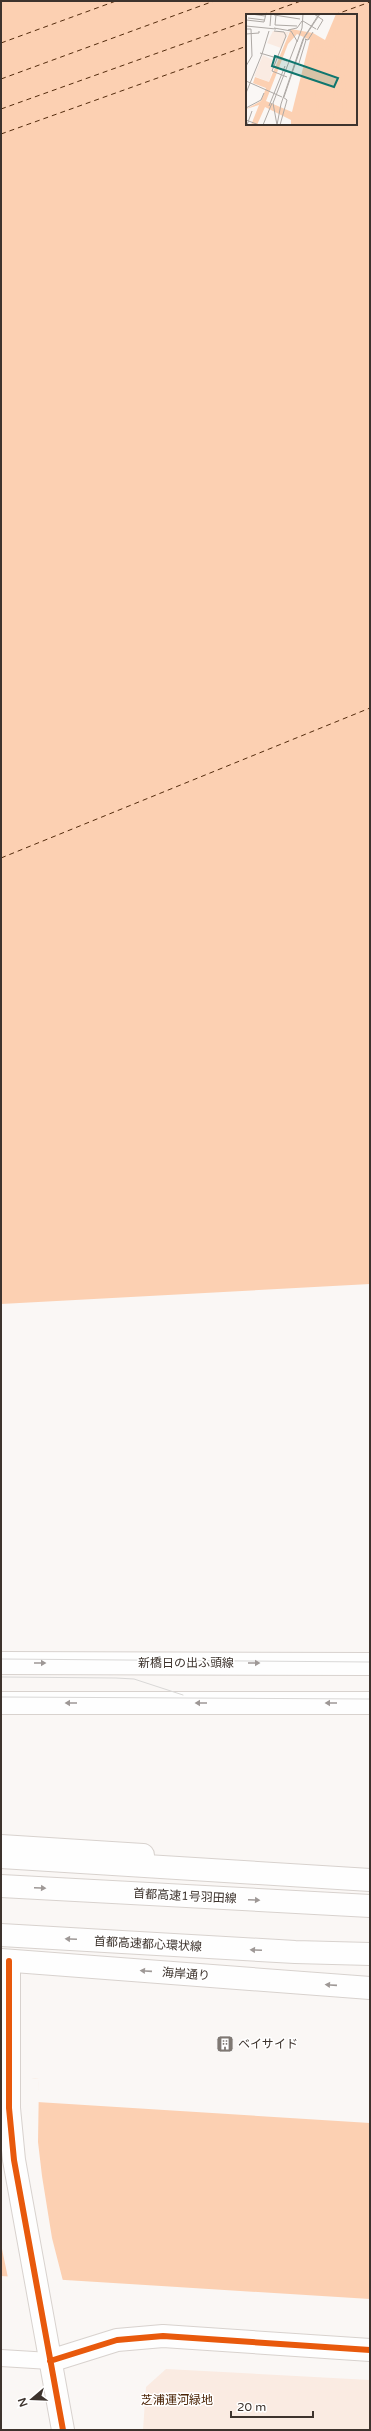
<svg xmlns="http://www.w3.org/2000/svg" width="371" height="2431" font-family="'Varela Round','Noto Sans JP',sans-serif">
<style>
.green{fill:#faebe2}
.water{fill:#fcd0b2;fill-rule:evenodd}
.pier{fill:#faf7f5}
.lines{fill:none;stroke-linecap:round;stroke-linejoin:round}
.ferry{stroke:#542c0e;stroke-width:1;stroke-dasharray:5 4;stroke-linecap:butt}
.service-casing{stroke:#d8d2ce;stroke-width:18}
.tertiary-casing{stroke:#d8d2ce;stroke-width:24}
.secondary-casing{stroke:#d8d2ce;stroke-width:24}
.primary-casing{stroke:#d8d2ce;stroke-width:24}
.motorway-casing{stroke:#d8d2ce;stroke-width:24}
.service{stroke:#fefefe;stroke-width:16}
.tertiary{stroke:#fefefe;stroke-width:22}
.secondary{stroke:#fefefe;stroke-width:22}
.primary{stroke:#fefefe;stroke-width:22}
.motorway{stroke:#fefefe;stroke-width:22}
.tram{stroke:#d9d8d7;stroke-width:1}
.cycleway-casing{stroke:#fff;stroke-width:8}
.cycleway{stroke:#e8590c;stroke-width:6}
.oneway{fill:#9e9896}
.labels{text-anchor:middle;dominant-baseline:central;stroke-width:3;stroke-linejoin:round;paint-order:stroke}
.street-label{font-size:12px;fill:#3d332d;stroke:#fff}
.poi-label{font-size:12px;fill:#3d332d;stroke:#fff;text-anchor:start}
.park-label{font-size:12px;fill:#4c2506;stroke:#fff}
.inset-river{fill:none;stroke:#fcd0b2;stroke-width:2}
.inset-road{fill:none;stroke:#aea9a5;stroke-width:1}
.view{fill:#0f766e;fill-opacity:0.15;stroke:#0f766e;stroke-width:2}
.inset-edge{fill:none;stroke:#3d332d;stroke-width:2}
</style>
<rect width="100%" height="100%" fill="#faf7f5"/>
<path class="green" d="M166,2369L370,2380V2430H143L146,2387Z"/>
<path class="water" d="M1,1H370V1284L1,1304ZM247,15H356V124H247Z
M1,2076L39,2079L37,2102L370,2123V2299L1,2276Z"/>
<path class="pier" d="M1,2074L39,2079L38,2142L42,2176L52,2238L63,2281L8,2278L1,2244Z"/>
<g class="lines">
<path class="ferry" d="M262,15L301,1
M334,15L370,2
M1,43L116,1
M1,79L214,1
M1,109L247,21
M1,134L247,46
M1,858L370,708"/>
<g class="service-casing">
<path id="service" d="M1,2358L50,2361"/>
</g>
<g class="tertiary-casing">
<path id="tertiary" d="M9,1961V2108L14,2160L63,2430
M50,2361L117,2340L163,2336L370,2350"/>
</g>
<g class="secondary-casing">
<path id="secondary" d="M1,1663L370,1664
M1,1703H370"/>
</g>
<g class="primary-casing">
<path id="primary" d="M1,1846L143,1855
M1,1960L370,1988"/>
</g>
<g class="motorway-casing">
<path id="motorway" d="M1,1857L370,1880
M1,1886L370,1906
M1,1935L295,1952L370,1954"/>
</g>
<use href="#service" class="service"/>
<use href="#tertiary" class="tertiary"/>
<use href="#secondary" class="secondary"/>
<use href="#primary" class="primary"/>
<use href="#motorway" class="motorway"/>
<path class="tram" d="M1,1659L370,1662
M1,1677L116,1678L134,1679L183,1695
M1,1697L370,1699"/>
<g class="cycleway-casing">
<path id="cycleway" d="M9,1961V2108L14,2160L63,2430
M50,2361L117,2340L163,2336L370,2350"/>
</g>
<use href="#cycleway" class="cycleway"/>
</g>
<defs><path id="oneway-solid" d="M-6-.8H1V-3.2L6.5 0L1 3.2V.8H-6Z"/></defs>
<g class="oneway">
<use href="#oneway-solid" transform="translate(40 1663)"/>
<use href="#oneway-solid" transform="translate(254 1663)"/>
<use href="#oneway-solid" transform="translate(71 1703) rotate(-180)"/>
<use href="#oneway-solid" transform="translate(201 1703) rotate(-180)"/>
<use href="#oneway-solid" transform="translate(331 1703) rotate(-180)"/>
<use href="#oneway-solid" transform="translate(40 1888) rotate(3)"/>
<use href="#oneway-solid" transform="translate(254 1900) rotate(3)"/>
<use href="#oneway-solid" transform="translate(71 1939) rotate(-177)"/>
<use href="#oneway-solid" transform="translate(256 1950) rotate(-177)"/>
<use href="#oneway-solid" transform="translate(146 1971) rotate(-176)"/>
<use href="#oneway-solid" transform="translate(331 1985) rotate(-176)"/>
</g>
<defs>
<g id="building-square" transform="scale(0.9)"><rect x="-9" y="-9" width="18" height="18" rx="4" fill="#7f7873" stroke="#fff"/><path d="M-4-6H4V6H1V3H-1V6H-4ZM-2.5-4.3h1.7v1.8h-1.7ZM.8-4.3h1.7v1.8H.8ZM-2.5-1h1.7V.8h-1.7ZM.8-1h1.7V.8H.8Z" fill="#fff"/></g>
</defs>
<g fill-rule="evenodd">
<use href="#building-square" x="225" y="2044"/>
</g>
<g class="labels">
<g class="street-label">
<text x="186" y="1663">新橋日の出ふ頭線</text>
<text transform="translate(185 1896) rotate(3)">首都高速1号羽田線</text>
<text transform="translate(148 1944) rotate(3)">首都高速都心環状線</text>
<text transform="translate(186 1974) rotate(4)">海岸通り</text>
</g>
<g class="poi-label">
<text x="238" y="2044">ベイサイド</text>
</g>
<g class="park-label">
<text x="177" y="2400">芝浦運河緑地</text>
</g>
</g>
<g transform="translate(246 14)">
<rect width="111" height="111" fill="#faf7f5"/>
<path d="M27,17L43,18L35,34L21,29ZM17,41L29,47L23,68L8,62Z" fill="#faebe2"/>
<path d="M90,0H111V111H45V106L19,93L11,111H5L13,91L0,95L15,87L20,74L7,69L9,63L23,68L45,15L67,19L79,26ZM51,20L64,26L46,98L20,87L42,30Z" fill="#fcd0b2" fill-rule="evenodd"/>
<path class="inset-river" d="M88,7L91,111M88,8L89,111M88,8L90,111M70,29L87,35M68,33L87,39M90,40L111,50M68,41L87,46M68,42L73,111M80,45L95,51L97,74M96,49L107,0M97,73L98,111M89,84V111M98,85L100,111M101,111L97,54L109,0"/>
<path class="inset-road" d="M5,0L19,2M68,0L77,6L71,16M28,1L54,5M30,1L29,11L51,12M2,4L18,6M0,6L18,8L20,0M57,7L70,15M0,12L30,15M24,12L25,0M28,14L45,17L51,27L27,89L31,111M0,15H5L6,42L0,52M42,16L51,14L56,7M28,17L38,18L40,22L26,57L41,63M0,20L13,19V17M51,28L56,14L57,0M14,39L41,47M16,40L23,17M53,49L60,26L59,25L62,26L67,18M0,67L36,83M0,79L16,40M38,83L58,24L74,0M23,92L39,52M0,94L15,86L18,79M0,106L13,111M1,111L6,97M17,111L26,89M31,111L35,90L57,25L73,0M34,111L41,86L37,83"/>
<path class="view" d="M29,42L92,64L88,73L26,52Z"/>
<rect width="111" height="111" class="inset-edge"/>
</g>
<rect width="371" height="2431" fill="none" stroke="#3d332d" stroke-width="4"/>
<g transform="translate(32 2399) rotate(251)" stroke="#ffffff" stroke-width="3" paint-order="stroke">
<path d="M0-3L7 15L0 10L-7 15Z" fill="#3d332d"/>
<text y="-6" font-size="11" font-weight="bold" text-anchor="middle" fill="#3d332d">N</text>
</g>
<path d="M231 2411v6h82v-6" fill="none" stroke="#3d332d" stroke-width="2"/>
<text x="237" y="2411" font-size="12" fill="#3d332d" stroke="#ffffff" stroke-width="3" paint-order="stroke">20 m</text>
</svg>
